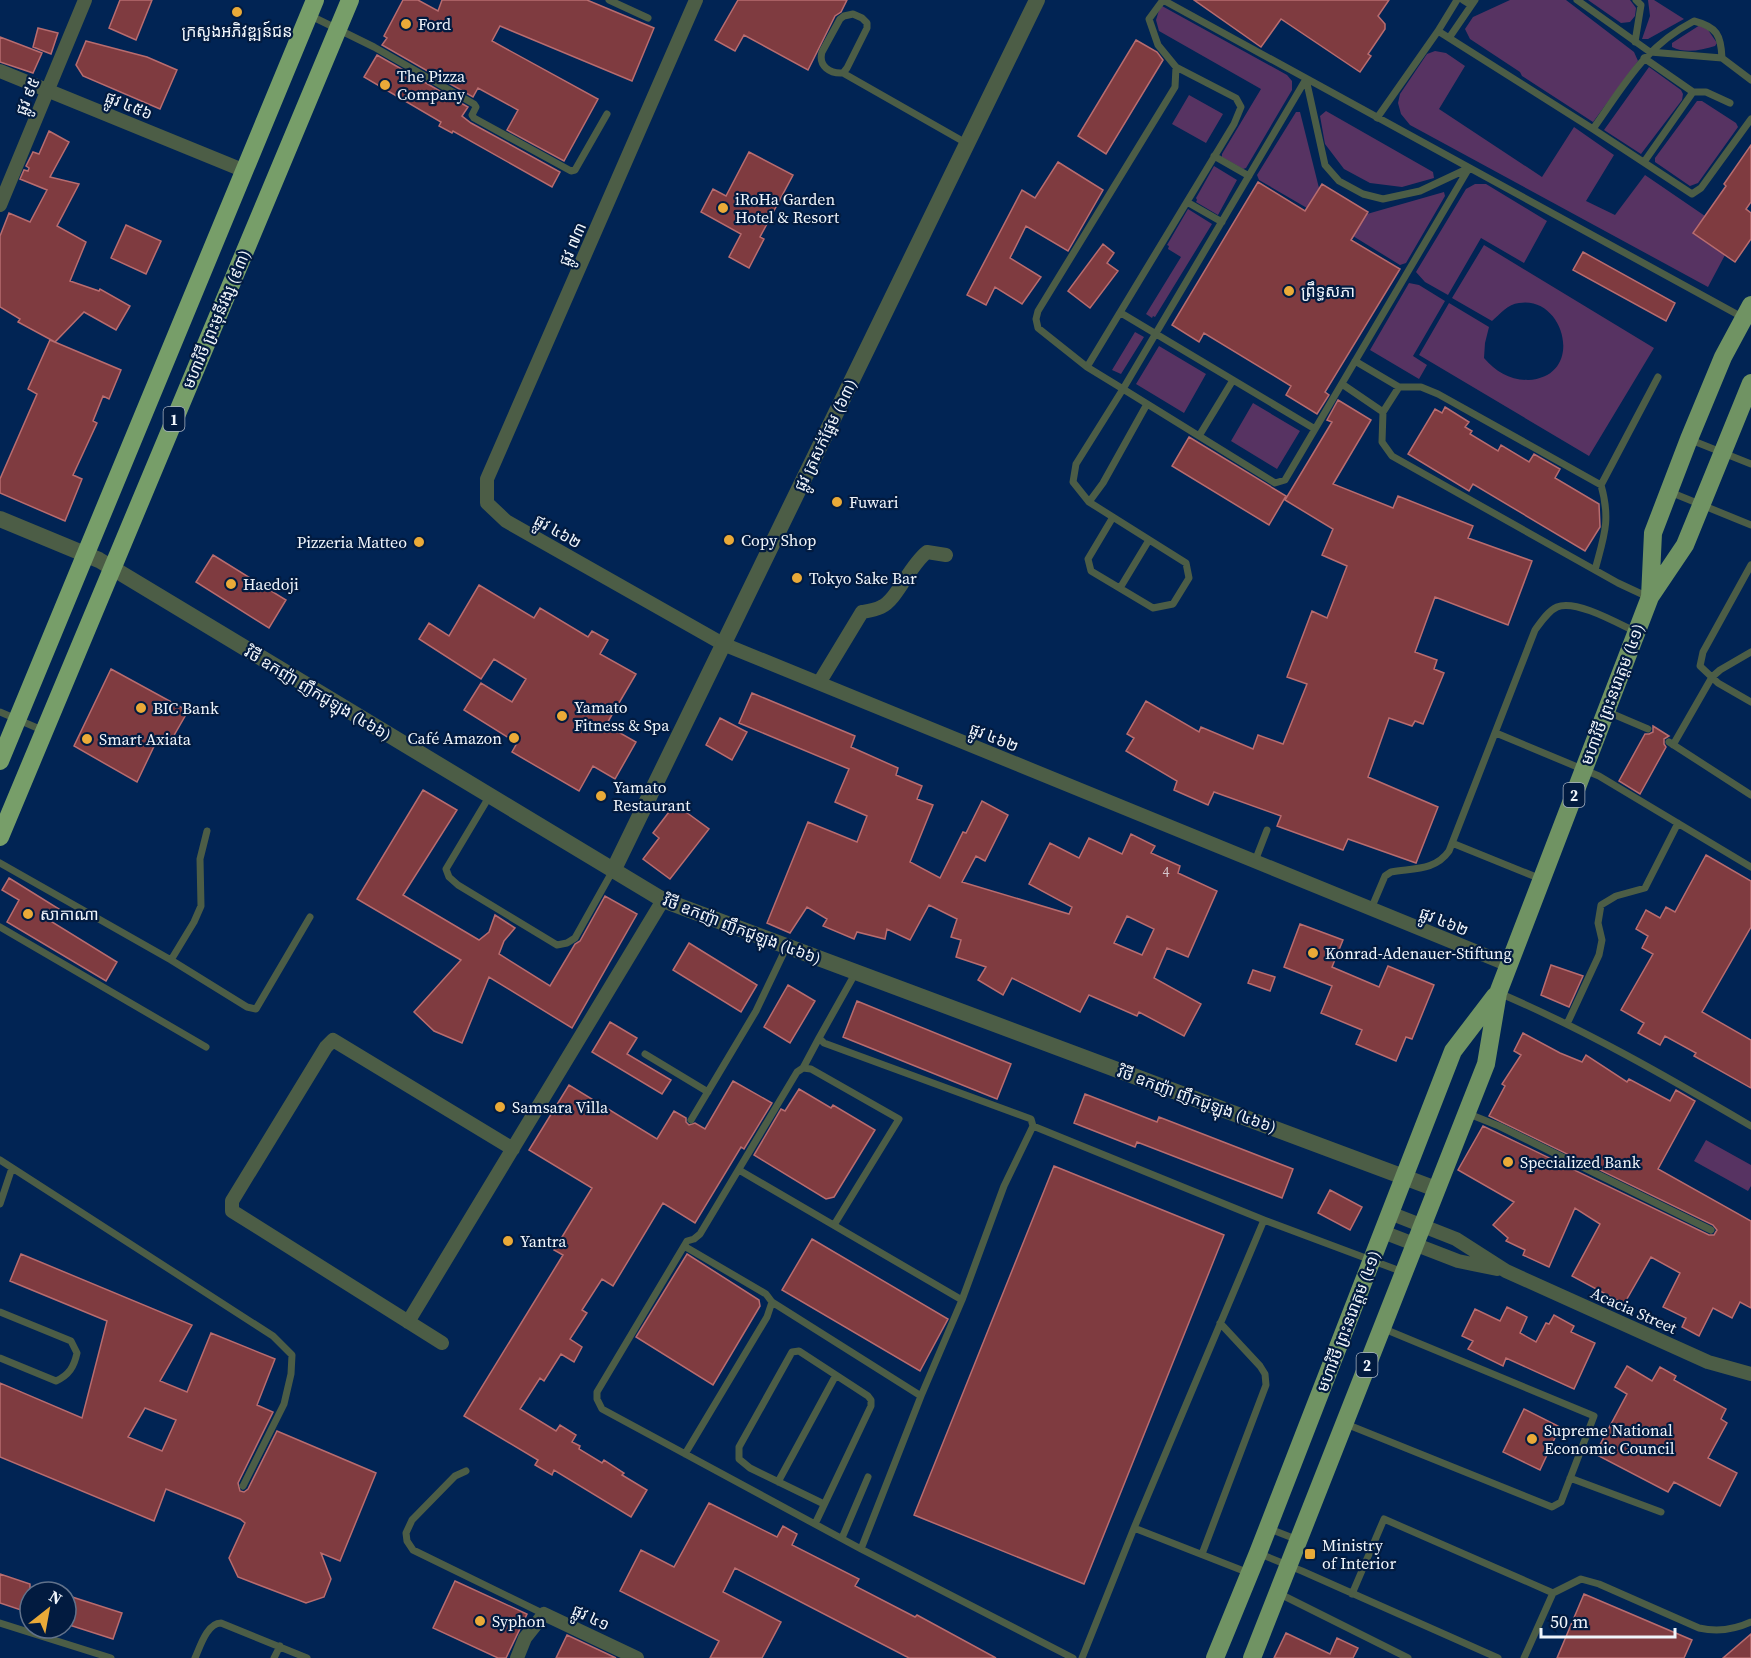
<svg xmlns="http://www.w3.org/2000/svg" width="1751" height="1658" font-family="'Source Serif 4','Noto Sans Khmer',serif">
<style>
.green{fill:#573362}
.building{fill:#7f3b40;stroke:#b86c6f;stroke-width:1.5;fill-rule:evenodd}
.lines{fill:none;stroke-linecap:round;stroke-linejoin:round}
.service{stroke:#4c5d46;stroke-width:7}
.minor{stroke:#4c5d46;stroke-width:14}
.tertiary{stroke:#4c5d46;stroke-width:16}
.primary{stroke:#709363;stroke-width:18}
.trunk{stroke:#779e69;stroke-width:18}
.poi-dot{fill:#eaaa38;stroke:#021b40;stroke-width:2}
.labels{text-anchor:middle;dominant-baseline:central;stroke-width:4.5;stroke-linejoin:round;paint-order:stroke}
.number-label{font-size:14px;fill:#d4c6cc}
.shield{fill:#021b40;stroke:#a9b4c3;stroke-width:1.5}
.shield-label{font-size:15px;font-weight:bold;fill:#f0f5fb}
.poi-label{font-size:16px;fill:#f0f5fb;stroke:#021b40;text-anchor:start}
.street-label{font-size:16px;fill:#f0f5fb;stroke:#021b40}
</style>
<rect width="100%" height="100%" fill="#012454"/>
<path class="green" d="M1510,0H1566L1634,52L1638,61L1593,122L1522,76L1520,72L1470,39L1465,29L1473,17Z
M1588,0H1630L1636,8L1635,16L1630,22L1621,23Z
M1648,0H1654L1684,19L1648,39H1642L1650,16Z
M1162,6L1287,75L1292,81V90L1246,168L1243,169L1222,157V154L1261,89L1159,31L1156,20L1160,7Z
M1700,25L1708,30L1717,43L1715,46C1702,50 1685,54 1672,47V43Z
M1435,51L1446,53L1465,66L1439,109L1542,177L1574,127L1614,155L1586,201L1615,215L1645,175L1705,216L1725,255L1708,287L1410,125L1401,114L1398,103L1400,94L1427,54Z
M1649,67L1681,90L1683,94L1682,100L1641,154L1604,130Z
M1189,95L1223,114L1206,143L1172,124Z
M1697,101H1702L1736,123L1738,127L1698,183L1690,186L1655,162V158Z
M1326,111L1433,172L1434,178L1402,187L1370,183L1344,169L1325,144L1320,116Z
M1296,112H1300L1319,188L1307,208L1259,180L1257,175Z
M1214,166L1237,180L1218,215L1196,202L1197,200L1196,198Z
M1475,184H1486L1547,221L1524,263L1481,238L1448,295L1425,282L1416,272L1466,189Z
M1444,192L1445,196L1406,263L1400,265L1353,236L1367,214Z
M1188,209L1212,224L1155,317L1153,316L1152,318L1146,314L1181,257L1168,249L1169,246L1167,245Z
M1484,245L1654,348L1589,456L1419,355L1449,303L1489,327L1485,343L1484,358C1496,372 1510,380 1528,380C1586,377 1565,295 1519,303C1508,304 1500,314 1492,321L1452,298Z
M1409,283L1419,285L1445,301L1413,356L1427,365L1419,379L1370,350Z
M1135,332L1144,337L1121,374L1112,370Z
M1159,346L1206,374L1184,413L1136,384Z
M1253,403L1300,431L1277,469L1231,441Z
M1706,1140L1751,1165V1186L1748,1191L1694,1161Z"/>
<path class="building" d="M120,0H152L136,40L109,28Z
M403,0H418L438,11L442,0H587L654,28L632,81L500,26L492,41L598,99L564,161L507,130L518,110L478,88L473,97L382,45L387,38L384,36Z
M738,0H847L841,12L835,16L808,70L744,35L735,51L715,40Z
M1194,0H1389L1378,16L1385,24V29L1368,54L1371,56L1360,72L1281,19L1261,47Z
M38,28L58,33L51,54L33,47Z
M0,37L42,53L33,73L0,62Z
M1136,40L1157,52L1163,60L1106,154L1078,136Z
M86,41L147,57L177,70L160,109L83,76L76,65Z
M377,55L468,107L462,116L471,123L560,172L552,187L453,131L452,133L439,126L441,122L364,77Z
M49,131L69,142L50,177L79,184L57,226L86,242L70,281L99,291L100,289L130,306L116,330L84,312L55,342L18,322L20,319L0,307V236L9,213L30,222L47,190L20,179L24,170L28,171L29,168L26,166L33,152L39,154Z
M1751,145V202L1746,209L1751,213V239L1735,262L1693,233L1726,186L1724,184Z
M749,152L793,175L760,237L764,239L749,268L729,257L741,234L701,212L713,189L726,196Z
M1058,162L1103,190L1068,251L1026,226L1010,258L1041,277L1022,304L995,287L986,305L967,295L1022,190L1035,198Z
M1258,182L1305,211L1322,184L1368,212L1351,240L1400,269L1325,392L1329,395L1317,414L1286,395L1291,386L1204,333L1199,342L1172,325Z
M126,225L161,241L146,274L111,258Z
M1103,244L1114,253L1107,263L1118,271L1090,308L1068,291Z
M1583,252L1675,303L1666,321L1573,270Z
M50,340L121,370L109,399L103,396L93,421L97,423L73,475L82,479L65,521L0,493V479L37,394L28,389Z
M1338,400L1371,420L1333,484L1393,508L1398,496L1473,526L1468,538L1532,561L1508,625L1435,597L1415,652L1437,660L1434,669L1444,673L1423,724L1415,721L1412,726L1389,718L1368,777L1438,807L1416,863L1348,839L1343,850L1277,826L1281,816L1214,792L1208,805L1174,790L1177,781L1126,751L1134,738L1127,734L1146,701L1199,732L1201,727L1253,749L1258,735L1283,744L1307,684L1287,677L1312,611L1327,618L1347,566L1322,555L1333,529L1285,500L1332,422L1327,420Z
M1445,407L1469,422L1465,427L1472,431L1470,434L1498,451L1501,445L1529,462L1534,454L1560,469L1555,478L1599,504L1600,527L1585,551L1473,484L1469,491L1408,454L1435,409L1442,413Z
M1189,437L1286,496L1269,525L1172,466Z
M213,555L286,600L269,628L196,582Z
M479,585L534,618L540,608L588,637L592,631L608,640L600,654L636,674L606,725L636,742L615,779L593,766L579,791L512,752L517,743L464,710L481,683L512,702L526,679L494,659L481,679L419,639L429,623L449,636Z
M111,669L188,711L169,744L158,738L137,782L74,746Z
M752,693L855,736L851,747L898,768L896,775L922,786L917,799L933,805L910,862L940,878L963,832L966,833L982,801L1008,815L985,861L976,856L962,882L1069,914L1072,907L1029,884L1050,843L1079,858L1089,838L1122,854L1131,834L1155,846L1151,853L1180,866L1178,873L1217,891L1188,957L1167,948L1154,978L1201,1004L1184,1036L1139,1012L1137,1016L1089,995L1080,1012L1012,978L1003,995L978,980L986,967L956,957L961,940L951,937L957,919L929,905L910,940L887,929L885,939L857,932L854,939L823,926L827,919L807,907L790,933L767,923L808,822L857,842L867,816L835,802L849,769L739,723ZM1127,916L1154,929L1142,955L1114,943Z
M720,718L747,732L732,760L706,745Z
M1653,726L1669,736L1664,739V744L1666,747L1640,794L1619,781L1645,734H1649L1653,732Z
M423,790L457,810L403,895L479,940L489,932L495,915L515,928L504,941L499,954L550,986L575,944L580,941L605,896L637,914L572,1028L489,977L462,1043L434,1031L414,1012L461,960L357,899Z
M675,804L709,829L670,879L643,859L659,838L653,833Z
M1706,855L1751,881V927L1702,1012L1751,1040V1088L1694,1056L1696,1053L1665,1036L1660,1045L1638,1033L1644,1023L1621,1010L1653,954L1642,948L1648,936L1636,929L1646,910L1660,918L1666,907L1675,912Z
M9,878L59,909L52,922L117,962L106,981L7,922L19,900L2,890Z
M1300,924L1343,940L1332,967L1379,987L1388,966L1434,985L1412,1039L1406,1037L1396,1061L1356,1044L1362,1030L1321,1013L1332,986L1284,967Z
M689,943L757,985L741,1012L673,970Z
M1551,965L1583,976L1569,1007L1541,995Z
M1253,970L1275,977L1270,991L1248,983Z
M788,985L815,1001L790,1043L764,1027Z
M857,1001L1011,1064L997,1099L843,1037Z
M610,1022L637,1038L627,1054L671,1080L662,1094L592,1052Z
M1523,1033L1560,1053L1582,1062L1586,1055L1627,1082L1629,1079L1670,1101L1676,1090L1695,1101L1658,1169L1751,1221V1308L1740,1302L1732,1318L1713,1308L1699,1336L1682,1327L1686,1318L1663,1307L1680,1273L1651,1257L1624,1304L1572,1276L1600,1224L1575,1208L1549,1267L1523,1255L1525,1250L1506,1241L1508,1238L1493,1225L1514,1202L1458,1170L1483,1126L1709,1235H1714L1717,1230L1713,1225L1489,1116L1505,1086L1502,1084L1521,1055L1514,1051Z
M733,1081L772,1103L744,1149L741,1147L695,1223L663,1203L613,1286L602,1279L582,1310L587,1313L570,1339L582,1347L574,1362L561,1354L544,1381L540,1378L520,1409L556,1431L560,1425L576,1435L572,1442L580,1446L579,1449L602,1463L604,1460L624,1473L622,1475L647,1490L631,1517L554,1470L552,1475L535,1465L538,1460L464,1416L563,1255L554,1250L592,1188L529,1150L569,1085L657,1139L674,1111L686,1118V1122L689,1125L695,1123L705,1129Z
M799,1089L831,1108L833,1105L875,1130L834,1197L826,1199L754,1155L781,1109L785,1111Z
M1085,1094L1157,1122L1159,1117L1293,1169L1282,1198L1137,1142L1135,1147L1074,1123Z
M1054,1166L1224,1235L1084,1584L914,1515Z
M1330,1190L1362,1207L1350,1230L1318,1213Z
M812,1239L948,1319L920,1371L782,1290Z
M21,1254L192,1325L160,1381L187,1392L211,1333L275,1359L257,1405L273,1412L238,1483L240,1491L244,1492L248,1489L277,1431L376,1473L340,1561L321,1553L331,1579L324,1597L306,1603L238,1577L229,1558L245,1523L240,1519L166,1489L154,1521L0,1457V1383L82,1418L107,1321L10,1281ZM145,1408L176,1420L162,1451L128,1437Z
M687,1254L759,1300L760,1306L713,1385L636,1337Z
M1507,1307L1527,1317L1520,1333L1536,1342L1546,1323L1549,1324L1554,1315L1574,1326L1571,1332L1595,1343L1574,1389L1506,1358L1503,1366L1468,1349L1473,1341L1462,1336L1475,1309L1500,1321Z
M1627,1366L1652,1381L1660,1367L1676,1376L1674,1380L1726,1409L1721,1419L1727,1423L1708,1458L1737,1473L1720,1506L1674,1482L1668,1492L1595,1454L1627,1394L1615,1387Z
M1524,1409L1560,1427L1540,1470L1503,1452Z
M709,1503L777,1537L783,1526L797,1534L792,1545L859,1579L855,1586L915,1617L917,1615L996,1658H909L735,1568L723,1592L781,1622L762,1658H710L719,1641L620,1591L641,1550L674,1567Z
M0,1574L30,1584V1613L0,1603Z
M455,1581L527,1614L506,1658H498L433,1628Z
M1584,1594L1692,1640L1684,1658H1557Z
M66,1595L122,1613L113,1639L66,1624Z
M1286,1633L1330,1654L1337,1638L1358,1648L1353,1658H1274Z
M1751,1634V1658H1723Z
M567,1635L616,1658H556Z"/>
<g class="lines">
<path class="service" d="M609,0L648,18
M1163,0L1742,317
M1463,0L1471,5
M1577,0L1650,52L1722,58L1751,80
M853,14L862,18L867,23V28L847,68L843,73C830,74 818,66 822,52L840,19L844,16Z
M309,15L374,47L474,104L476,107L472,115L474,118L571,171L575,170L607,114
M1438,31L1593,129L1692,194L1701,188L1751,119
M1449,38L1475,0
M1635,42L1641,5L1636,0
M1644,58L1693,92H1706L1730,103
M843,73L966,143
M1306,79L1123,389L1275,483L1285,480L1469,168
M1306,79L1325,165L1339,181L1363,194L1383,199L1420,191L1469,168
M1377,118L1438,31L1457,0
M1593,129C1625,84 1644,47 1694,21C1717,27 1721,35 1722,58
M1214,156L1249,176
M1644,162L1693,92
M1187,202L1222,222
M1121,313L1315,429
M1355,361L1399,387H1421L1438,394L1601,485
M1087,367L1234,124L1241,107L1236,98L1176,67L1158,45L1149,19L1163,0
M1342,384L1383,412
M1399,387L1383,412L1382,442L1392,456L1618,583L1648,597
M1199,436L1233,380
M1691,440L1751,464
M1670,492L1751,525
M1089,502L1103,483L1147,404
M1113,517L1088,559L1091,571L1153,608L1173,604L1189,578L1186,563L1089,502L1073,482L1076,464L1123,389L1087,367L1038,328L1036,319L1038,311L1175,87L1176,67
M1751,565L1703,652L1700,666L1718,683L1751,702
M1595,570C1604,536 1611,520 1601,485L1658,377
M1120,588L1149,540
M0,712L42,730
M1608,712L1648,729
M1496,733L1599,776L1751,867
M1669,742L1751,795
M1673,745L1712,677L1720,670L1751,652
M489,797L446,869L449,877L458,885L557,945L567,943L575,938L612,872
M1452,843L1541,879
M1255,861L1267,830
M0,863L171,960L247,1007L256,1009L310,917
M1371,909L1385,876L1391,872C1413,868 1435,871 1449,851L1535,630C1541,622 1548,611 1557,607C1576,599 1619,624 1636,632
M0,927L206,1047
M171,960L194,922L201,906L200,859L207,831
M856,972L819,1038L824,1043L1031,1119L1033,1126L1264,1220L1403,1272
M1499,993C1586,1030 1669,1078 1751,1126
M1567,1024L1599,955L1602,940L1598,923L1601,905L1616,896L1645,888L1678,823
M645,1054L708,1092
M803,1068L819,1038
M1469,1114L1499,1126L1711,1230
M691,1120L756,1011L787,946
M0,1160L273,1336L292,1355L291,1374L284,1404L243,1486
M739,1170L962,1300
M0,1204L12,1168
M834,1225L899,1119L811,1069L803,1068L797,1072L700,1234L694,1239L687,1241L597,1392V1399L602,1409L861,1549L1073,1658
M684,1246L766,1294L772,1302L921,1396
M0,1312L71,1341L77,1353C74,1367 69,1375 56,1381L0,1358
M1346,1424L1552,1507L1561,1502L1594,1416L1382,1328
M685,1454L767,1317L772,1302
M466,1471L455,1476L412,1520L406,1533L407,1541L413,1550L544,1614
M1570,1478L1661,1512
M778,1482L836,1375
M815,1524L871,1406V1400L868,1396L799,1351L792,1352L739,1447V1459L750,1468L824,1504
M1134,1528L1249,1573
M1270,1529L1298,1540
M842,1538L868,1477
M861,1549L921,1396L962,1300L1004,1186L1033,1126
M1258,1553L1302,1571L1498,1658
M1202,1554L1266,1385L1265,1374L1260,1366L1220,1323
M1278,1593L1408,1658
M1352,1594L1384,1519L1553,1593
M0,1623L111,1658
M195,1658C200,1647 207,1623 221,1623L307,1658
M274,1658L280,1646
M1082,1658L1134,1528L1264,1220
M1524,1658L1553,1593L1581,1579L1599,1584L1699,1628C1717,1632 1734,1630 1751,1622"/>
<path class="minor" d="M696,0L487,479V503L506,521L723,644L1509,965
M0,71L245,171
M0,205L85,0
M819,683L862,612C868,611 875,610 881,607C897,600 909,566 927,552L946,555
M1390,1213L1456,1239L1506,1271L1708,1362L1751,1374
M1383,1232L1458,1261L1497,1269
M408,1322L663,900
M442,1343L232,1211V1201L326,1047L333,1040L513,1149
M517,1658L525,1638L544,1614L637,1658"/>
<path class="tertiary" d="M0,519L99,560L663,900L1436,1189
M613,871L1037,0"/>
<path class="primary" d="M1650,597L1653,533L1689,439L1723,357L1751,305
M1215,1658L1258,1553L1453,1051L1495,996
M1252,1658L1486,1064L1498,993L1650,597L1685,545L1751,383"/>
<path class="trunk" d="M0,761L315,0
M0,837L350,0"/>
</g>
<g class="poi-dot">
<circle cx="237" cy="12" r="6"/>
<circle cx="406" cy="24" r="6"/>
<circle cx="385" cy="85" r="6"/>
<circle cx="723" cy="208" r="6"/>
<circle cx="1289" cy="291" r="6"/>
<circle cx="837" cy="502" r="6"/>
<circle cx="729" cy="540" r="6"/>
<circle cx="419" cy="542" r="6"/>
<circle cx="797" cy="578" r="6"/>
<circle cx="231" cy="584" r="6"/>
<circle cx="141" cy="708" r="6"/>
<circle cx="562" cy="716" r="6"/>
<circle cx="514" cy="738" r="6"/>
<circle cx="87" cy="739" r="6"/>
<circle cx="601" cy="796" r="6"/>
<circle cx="28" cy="914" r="6"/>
<circle cx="1313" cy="953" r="6"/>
<circle cx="500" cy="1107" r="6"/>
<circle cx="1508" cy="1162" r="6"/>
<circle cx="508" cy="1241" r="6"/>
<circle cx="1532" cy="1439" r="6"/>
<rect x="1304" y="1548" width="12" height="12" rx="3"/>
<circle cx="480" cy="1621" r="6"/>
</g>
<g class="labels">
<g class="number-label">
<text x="1166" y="872">4</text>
</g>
<g class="shield">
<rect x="163.5" y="407" width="21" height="24" rx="4.5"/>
<rect x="1563.5" y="783" width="21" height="24" rx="4.5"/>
<rect x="1356.5" y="1353" width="21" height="24" rx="4.5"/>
</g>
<g class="shield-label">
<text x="174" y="419">1</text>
<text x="1574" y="795">2</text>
<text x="1367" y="1365">2</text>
</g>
<g class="poi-label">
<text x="418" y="24">Ford</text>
<text x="237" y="31" text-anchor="middle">ក្រសួងអភិវឌ្ឍន៍ជន</text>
<text x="397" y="76">The Pizza<tspan x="397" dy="18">Company</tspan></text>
<text x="735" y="199">iRoHa Garden<tspan x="735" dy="18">Hotel &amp; Resort</tspan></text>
<text x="1301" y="291">ព្រឹទ្ធសភា</text>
<text x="849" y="502">Fuwari</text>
<text x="741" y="540">Copy Shop</text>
<text x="407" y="542" text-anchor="end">Pizzeria Matteo</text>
<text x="809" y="578">Tokyo Sake Bar</text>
<text x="243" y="584">Haedoji</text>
<text x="574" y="707">Yamato<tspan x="574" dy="18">Fitness &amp; Spa</tspan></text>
<text x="153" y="708">BIC Bank</text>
<text x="502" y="738" text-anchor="end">Café Amazon</text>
<text x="99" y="739">Smart Axiata</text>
<text x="613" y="787">Yamato<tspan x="613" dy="18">Restaurant</tspan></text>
<text x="40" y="914">សាកាណា</text>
<text x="1325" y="953">Konrad-Adenauer-Stiftung</text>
<text x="512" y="1107">Samsara Villa</text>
<text x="1520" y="1162">Specialized Bank</text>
<text x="520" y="1241">Yantra</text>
<text x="1544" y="1430">Supreme National<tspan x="1544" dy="18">Economic Council</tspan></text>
<text x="1322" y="1545">Ministry<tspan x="1322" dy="18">of Interior</tspan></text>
<text x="492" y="1621">Syphon</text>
</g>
<g class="street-label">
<text transform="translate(27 96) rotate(-68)">ផ្លូវ ៩៥</text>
<text transform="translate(129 105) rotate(22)">ផ្លូវ ៤៥៦</text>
<text transform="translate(572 244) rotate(-66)">ផ្លូវ ៧៣</text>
<text transform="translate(216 319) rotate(-67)">មហាវិថី ព្រះមុនីវង្ស (៩៣)</text>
<text transform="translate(825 435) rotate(-64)">ផ្លូវ ត្រសក់ផ្អែម (៦៣)</text>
<text transform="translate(558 531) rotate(30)">ផ្លូវ ៤៦២</text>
<text transform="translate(318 693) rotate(31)">វិថី ឧកញ៉ា ញឹកជូឡុង (៤៦៦)</text>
<text transform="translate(1612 694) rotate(-69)">មហាវិថី ព្រះនរោត្តម (៤១)</text>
<text transform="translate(994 737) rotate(22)">ផ្លូវ ៤៦២</text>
<text transform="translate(1444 921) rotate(22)">ផ្លូវ ៤៦២</text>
<text transform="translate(742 929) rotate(21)">វិថី ឧកញ៉ា ញឹកជូឡុង (៤៦៦)</text>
<text transform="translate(1197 1099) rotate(20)">វិថី ឧកញ៉ា ញឹកជូឡុង (៤៦៦)</text>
<text transform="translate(1634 1310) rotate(24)">Acacia Street</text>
<text transform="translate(1348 1321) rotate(-69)">មហាវិថី ព្រះនរោត្តម (៤១)</text>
<text transform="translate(591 1617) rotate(26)">ផ្លូវ ៤១</text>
</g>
</g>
<g transform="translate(48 1610) rotate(31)"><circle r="28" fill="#021b40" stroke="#61728b" stroke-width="1.5"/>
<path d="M0-4.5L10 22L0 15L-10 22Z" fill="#eaaa38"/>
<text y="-9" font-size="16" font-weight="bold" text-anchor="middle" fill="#f0f5fb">N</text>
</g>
<path d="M1541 1628v9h134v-9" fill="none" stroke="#f0f5fb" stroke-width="3"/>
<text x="1550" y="1628" font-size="18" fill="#f0f5fb" stroke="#021b40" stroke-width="4.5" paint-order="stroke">50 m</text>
</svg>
